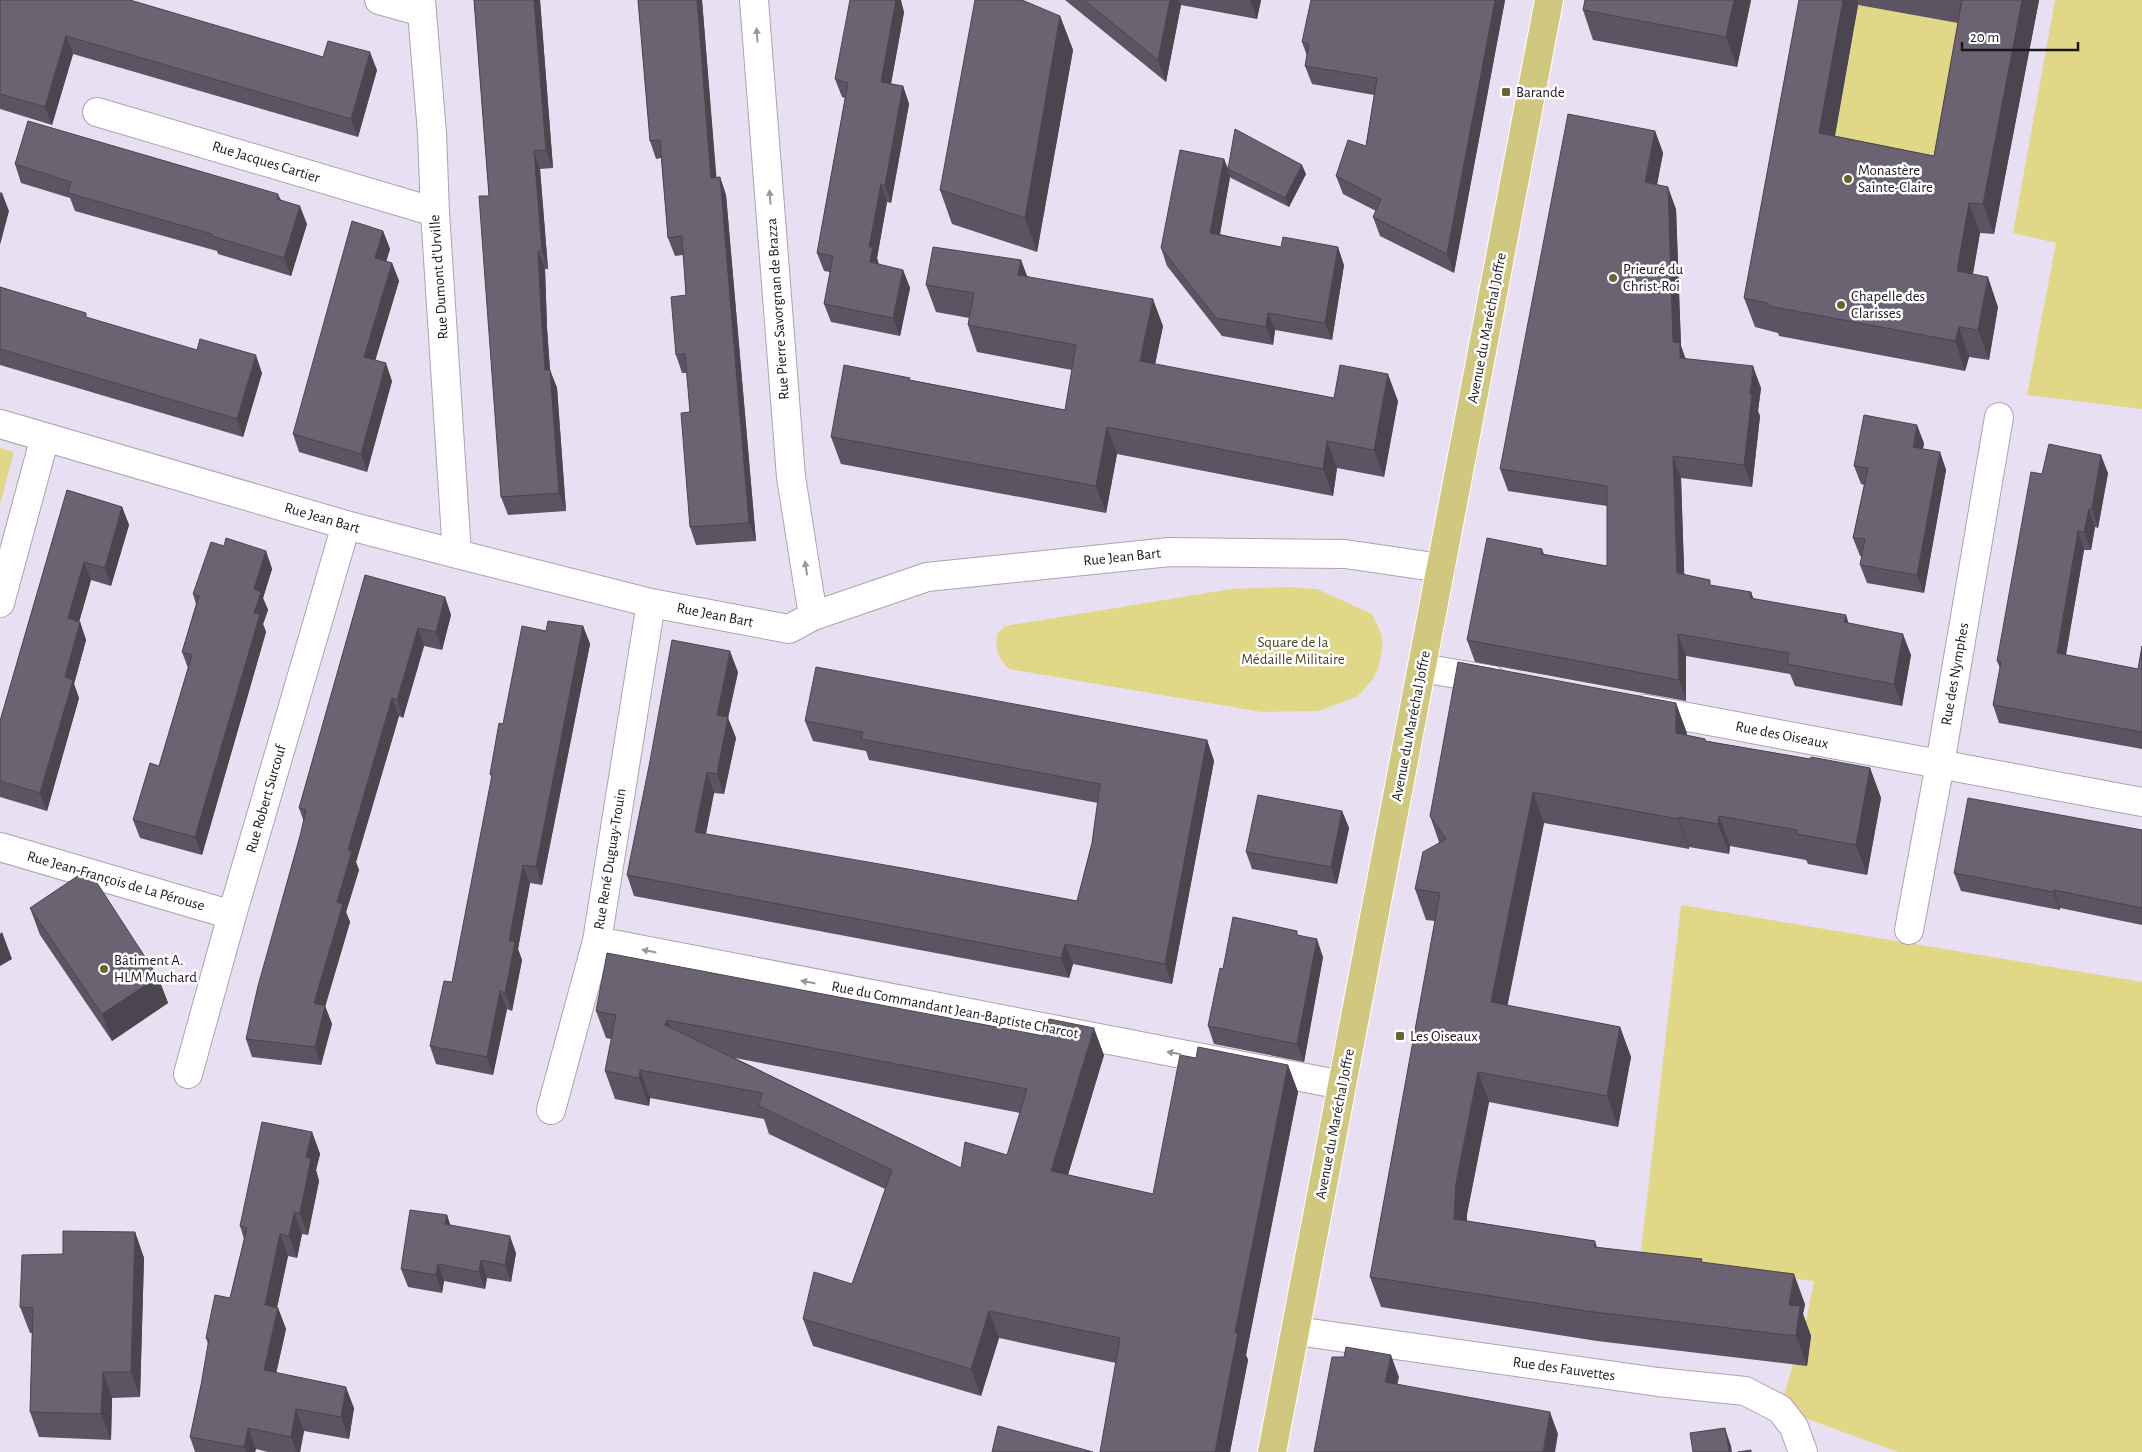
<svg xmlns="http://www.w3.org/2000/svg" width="2142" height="1452" font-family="'Alegreya Sans',sans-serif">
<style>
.green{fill:#e1d887}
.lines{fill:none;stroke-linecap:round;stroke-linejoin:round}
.minor-casing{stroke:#aba2b3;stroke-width:30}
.major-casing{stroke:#fff;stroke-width:30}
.minor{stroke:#fff;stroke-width:28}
.major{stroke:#d0c87e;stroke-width:28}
.wall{fill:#5c5462;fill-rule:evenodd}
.shaded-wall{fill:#4b4550}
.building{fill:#6b6272;stroke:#4b4550;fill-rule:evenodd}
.oneway{fill:#989799}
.poi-dot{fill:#6b6431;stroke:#fff;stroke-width:2}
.labels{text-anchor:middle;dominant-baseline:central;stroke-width:5;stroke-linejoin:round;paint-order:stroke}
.poi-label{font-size:15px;fill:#1a171d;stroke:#fff;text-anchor:start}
.street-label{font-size:15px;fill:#1a171d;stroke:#fff}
.park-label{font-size:15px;fill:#4a4520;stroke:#fff}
</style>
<rect width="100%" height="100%" fill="#e9dff2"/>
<path class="green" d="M2055,0H2142V409L2027,395L2056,243L2013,233Z
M1858,5L1974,26L1944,186L1830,163Z
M0,448L14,452L0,504Z
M1288,587L1317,589L1372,614L1380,631L1383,645L1379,665L1373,679L1357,697L1318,711L1262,712L1009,669C998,658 995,650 997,634L1005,626L1231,589Z
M1681,905L2142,982V1452H1898L1780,1409L1806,1320L1814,1281L1640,1260Z"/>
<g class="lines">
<g class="minor-casing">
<path id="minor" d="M379,0L422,12
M421,0L432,133L435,212L457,554
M754,0L791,477L813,616
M97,112L435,212
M0,424L346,525L457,554L651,603L789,629L813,616L927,577L1170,552L1345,554L1441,568
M0,603L45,437
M1422,668L1492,680
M1645,709L2142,802
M0,847L232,915
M1909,930L1940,764L1999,417
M597,941L1342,1085
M188,1074L232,915L346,525
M551,1110L597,941L651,603
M1296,1331L1658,1382L1745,1391L1780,1409L1794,1427L1803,1452"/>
</g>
<g class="major-casing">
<path id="major" d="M1272,1452L1549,0"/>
</g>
<use href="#minor" class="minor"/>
<use href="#major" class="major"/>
</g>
<path class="wall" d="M0,0L323,57L377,70L358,137L73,54L52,125L0,109Z
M474,0H540L553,168L540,169L548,269H545L547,328L550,370L557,388L566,511L508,515L501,497L489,196Z
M638,0H702L716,178L720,177L726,195L756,541L696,545L690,527V412L687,373H682L676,355L686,295L683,255L675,256L668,238L661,158L656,159L650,141Z
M1065,0H1261L1257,19L1181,5L1166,82Z
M1505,0L1454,273L1380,236L1373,217L1376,211L1343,194L1336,176L1366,146L1374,95L1312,84L1305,66L1307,56L1302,42Z
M1585,0H1751L1737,67L1593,40L1583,10Z
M1799,0H2039L1994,234L1980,233L1973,274L1998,307L1989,360L1969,357L1965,371L1779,336L1778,333L1755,327L1744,298ZM1858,5L1958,23L1934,156L1835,136Z
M900,1L904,12L891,84L903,86L909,104L891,203L887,202L877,258L879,265L903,270L910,288L900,336L831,322L824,304L830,272L824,271L817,253L845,98L842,97L835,79Z
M1060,16L1073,50L1037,252L952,224L940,190Z
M1655,131L1663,153L1657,185L1676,209L1681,346L1685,358L1761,388L1758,411L1760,416L1752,487L1681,478L1684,574L1712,586L1751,592L1753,599L1846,615L1848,623L1911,655L1902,706L1795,686L1790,674L1686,656V701L1475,662L1467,640L1542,549L1544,554L1607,566V506L1508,491L1500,469Z
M1224,159L1228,168L1306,174L1289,207L1231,178L1230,177L1220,234L1344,265L1332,340L1275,330L1273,345L1222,336L1167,266L1161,248Z
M15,164L278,194L281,200L307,224L291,276L218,254L217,251L75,211L70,198L21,183Z
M383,231L390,249L386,261L392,263L399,281L375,360L392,381L367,472L299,452L293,434Z
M1021,260L1027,276L1163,326L1155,364L1334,398L1398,401L1384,477L1337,468L1333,496L1117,454L1106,513L841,464L831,437L911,380L1065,410L1072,370L977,352L968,325L969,318L936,312L926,285Z
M0,287L88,318L262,373L243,437L0,365Z
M1924,443L1923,449L1940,452L1946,470L1924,593L1867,583L1860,565L1862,556H1860L1853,538L1864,485L1861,484L1854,466Z
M2108,473L2098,528L2095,527L2091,550H2084L2066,655L2138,669L2142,646V749L1999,723L1993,705L2000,668L1997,661L2042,474Z
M67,490L122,507L129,525L111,586L91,580L79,622H80L86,640L74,684L79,698L47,811L0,797V721Z
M224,546L266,551L272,569L263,598L268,610L263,624L266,632L202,855L140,838L133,820L159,766L188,668L182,652L196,604L193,594Z
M365,575L445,597L451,615L442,650L424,646L403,718L399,716L356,862L359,870L346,912L350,922L325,1006L332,1024L321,1065L252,1057L246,1039L300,836L304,822L299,808Z
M583,626L590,644L542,885L530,883L518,949L522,960L512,1011L507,1009L493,1075L436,1064L430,1046L452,982L492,779L490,774L546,631Z
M738,672L728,718L736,738L724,794L714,793L706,834L1077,901L1092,843L1098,803L869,760L866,751L813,741L805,721L1207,740L1214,761L1172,984L1073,964L1069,978L634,896L627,875Z
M1687,733V735L1705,739L1706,741L1810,759L1870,768L1881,798L1867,875L1808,864L1806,860L1730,846L1729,854L1689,847V849L1544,823L1507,1006L1620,1027L1631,1057L1618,1127L1489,1102L1467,1214V1221L1595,1241L1597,1247L1703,1262L1805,1304L1803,1314L1811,1336L1807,1366L1597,1341L1381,1307L1370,1277L1435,921L1426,920L1415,889L1439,842L1430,816Z
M1342,811L1349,828L1337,884L1252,869L1246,852Z
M2142,830V925L2060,908V910L1961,891L1954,873Z
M30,908L158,977L168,1003L112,1041L40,935Z
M1298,935L1323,957L1304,1062L1214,1044L1208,1026L1223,969Z
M596,1011L1104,1055L1068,1175L1153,1194L1196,1058L1288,1065L1298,1092L1246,1355L1248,1360L1230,1452H1100L1116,1363L999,1338L981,1396L813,1346L803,1319L852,1284L885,1189L769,1134L764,1119L650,1098L649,1106L615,1099L605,1071L611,1039L606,1038ZM735,1058L1020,1113L1007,1155L961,1168Z
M312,1132L320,1154L316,1170L319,1181L308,1235L302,1234L297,1258L288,1256L277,1307L278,1308L286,1329L276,1373L354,1408L349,1439L304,1431L300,1452H268L256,1449L255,1452H195L190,1437L201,1385L208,1344L206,1338L230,1298L244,1239L240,1226Z
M447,1215L450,1225L516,1253L511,1282L487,1278L485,1289L444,1281L442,1293L408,1287L401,1269Z
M135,1232L144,1258L140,1397L112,1398L111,1440L39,1437L30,1412L32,1333H30L20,1307L63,1254Z"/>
<path class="shaded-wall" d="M534,0H540L553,168L546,150Z
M697,0H702L718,196L711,178Z
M895,0H901L904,12L888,100L881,82Z
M1170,0H1179L1181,5L1166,82L1158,60Z
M1250,0H1261L1257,19Z
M1495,0H1505L1454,273L1447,254Z
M1734,0H1751L1737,67L1726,37Z
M1843,0H1857L1858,5L1830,163L1819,133Z
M2022,0H2039L1994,234L1983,204Z
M1060,16L1073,50L1037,252L1025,218Z
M66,36L73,54L52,125L45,107Z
M370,52L377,70L358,137L351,119Z
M903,86L909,104L891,203L885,185Z
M1655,131L1663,153L1653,204L1645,182Z
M534,151L540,169L548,269L542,251Z
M1224,159L1230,177L1217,250L1210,233Z
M1302,165L1306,174L1289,207L1285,198Z
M720,177L726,195L756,541L749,523Z
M881,184L887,202L877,258L879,265L870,262L869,247Z
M1668,187L1676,209L1681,346L1688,365V379L1673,342Z
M2,193L9,211L0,245V203Z
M1969,203L1980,233L1968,301L1957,271Z
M300,206L307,224L291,276L284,258Z
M383,231L390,249L382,276L375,258Z
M1338,247L1344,265L1332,340L1325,323Z
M538,251L545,269L547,328L550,370L557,388L566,511L559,493L545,370L541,310Z
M1021,260L1031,287L1018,275Z
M392,263L399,281L371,375L364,357Z
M903,270L910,288L900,336L893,318Z
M1988,277L1998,307L1989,360L1978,330Z
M1153,299L1163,326L1150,389L1140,361Z
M1268,313L1275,330L1273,345L1266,327Z
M1959,327L1969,357L1965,371L1955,341Z
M256,355L262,373L243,437L237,419Z
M386,363L392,381L367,472L361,454Z
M1753,366L1761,388L1758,411L1760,416L1752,487L1744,465Z
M1388,374L1398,401L1384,477L1374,450Z
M1917,425L1924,443L1920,465L1913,447Z
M1107,427L1117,454L1106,513L1096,486Z
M1327,441L1337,468L1333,496L1323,469Z
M1940,452L1946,470L1924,593L1917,575Z
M2101,455L2108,473L2098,528L2092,509Z
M1673,456L1681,478L1685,595L1677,573Z
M122,507L129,525L111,586L105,568Z
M2089,509L2095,527L2091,550L2084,532Z
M2078,531L2084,550L2063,671L2057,653Z
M266,551L272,569L263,598L268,610L263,624L266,632L202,855L195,837L254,613V589Z
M84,562L91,580L75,636L68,618Z
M1751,592L1759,613L1750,598Z
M445,597L451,615L442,650L436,632Z
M1846,615L1853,637L1844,622Z
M80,622L86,640L74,684L79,698L47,811L40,793L65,677Z
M583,626L590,644L542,885L536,867Z
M418,628L424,646L403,718L397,700Z
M1678,634L1686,656V701L1679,680Z
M1903,634L1911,655L1902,706L1894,684Z
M730,651L738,672L728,718L736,738L724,794L717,774V715Z
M392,698L399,716L356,862L359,870L346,912L350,922L321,1021L314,1003L337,902L348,850Z
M1676,703L1687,733V763L1676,733Z
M1207,740L1214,761L1172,984L1165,964Z
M1870,768L1881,798L1867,875L1856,845Z
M707,772L714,793L702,852L695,832Z
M1533,792L1544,823L1502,1033L1491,1002Z
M1342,811L1349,828L1337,884L1331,867Z
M1719,816L1730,846L1729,854L1718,824Z
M1678,817L1689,847V849L1678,819Z
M523,865L530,883L518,949L522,960L512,1011L505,993L509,941Z
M2054,890L2060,908V910L2053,892Z
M2,932L12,959L0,966V934Z
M1317,939L1323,957L1304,1062L1297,1044Z
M1065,944L1073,964L1069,978L1061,958Z
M158,977L168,1003L112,1041L102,1014Z
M500,991L507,1009L493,1075L487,1057Z
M325,1006L332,1024L321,1065L315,1047Z
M667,1020L677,1047L665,1025Z
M1620,1027L1631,1057L1618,1127L1607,1096Z
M1094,1028L1104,1055L1061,1198L1051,1171Z
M1288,1065L1298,1092L1246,1355L1248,1360L1230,1452H1215L1235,1332Z
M640,1070L650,1098L649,1106L639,1078Z
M1478,1072L1489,1102L1467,1214L1465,1249L1454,1219L1456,1183Z
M312,1132L320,1154L316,1170L319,1181L308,1235L300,1213L306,1157Z
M294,1213L302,1234L297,1258L289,1236Z
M447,1215L453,1233L445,1224Z
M135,1232L144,1258L140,1397L131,1372Z
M280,1234L288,1256L273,1327L265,1305Z
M510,1236L516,1253L511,1282L505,1265Z
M481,1260L487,1278L485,1289L479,1272Z
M438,1264L444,1281L442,1293L436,1275Z
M1794,1274L1805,1304L1803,1314L1811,1336L1807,1366L1796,1336L1789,1305Z
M278,1308L286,1329L272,1392L264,1370Z
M989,1311L999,1338L981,1396L971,1369Z
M1391,1355L1399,1377L1393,1404L1385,1382Z
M103,1372L112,1398L111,1440L101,1414Z
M346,1387L354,1408L349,1439L341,1417Z
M296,1409L304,1431L300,1452H296L291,1437Z
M1550,1412L1558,1434L1555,1452H1543Z
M248,1428L256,1449L255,1452H246L244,1447Z
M1725,1428L1731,1446L1732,1452H1729Z"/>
<path class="building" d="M0,0H130L323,57L328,41L370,52L351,119L66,36L45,107L0,94Z
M474,0H534L546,150L534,151L542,251H538L541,310L545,370H550L559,493L501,497L479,196H489Z
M638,0H697L711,178L720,177L749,523L690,527L681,413L690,412L685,354L676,355L671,297L686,295L682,236L668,238L660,140L650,141Z
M850,0H896L881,82L903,86L885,185L881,184L869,247H873L870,262L903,270L893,318L824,304L833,256L817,253L848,83L835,79Z
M975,0H1022L1060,16L1025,218L940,190Z
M1084,0H1170L1158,60Z
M1311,0H1495L1447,254L1373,217L1381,199L1336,176L1348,140L1366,146L1377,78L1305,66L1309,44L1302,42Z
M1585,0H1734L1726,37L1583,10Z
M1799,0H1843L1819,133L1934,156L1962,0H2022L1983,204L1969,203L1957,271L1988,277L1978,330L1959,327L1955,341L1769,306L1767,303L1744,298Z
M1568,114L1655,131L1645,182L1668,187L1673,342L1680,343V358L1753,366L1750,394L1752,395L1744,465L1673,456L1677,573L1710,580V585L1751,592L1750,598L1846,615L1844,622L1903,634L1894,684L1787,664L1789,653L1678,634L1679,680L1467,640L1487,538L1542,549L1541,554L1607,566V486L1500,469Z
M28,121L278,194L277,199L300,206L284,258L212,236V234L68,193L71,182L15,164Z
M1235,129L1302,165L1285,198L1228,169Z
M1180,150L1224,159L1210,233L1281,247L1283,237L1338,247L1325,323L1268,313L1266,327L1216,318L1161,248Z
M0,193H2L0,203Z
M352,221L383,231L375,258L392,263L364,357L386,363L361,454L293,434Z
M933,247L1021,260L1018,275L1153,299L1140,361L1334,398L1340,365L1388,374L1374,450L1327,441L1323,469L1107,427L1096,486L831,437L844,365L910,378L909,380L1065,410L1076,345L968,325L974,293L926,285Z
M0,287L86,313V317L197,350L200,339L256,355L237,419L0,349Z
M1864,415L1917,425L1913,447L1940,452L1917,575L1860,565L1865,539L1853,538L1868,468L1854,466Z
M2049,444L2101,455L2092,509H2089L2084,532L2078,531L2057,653L2138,669L2142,646V732L1993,705L2001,662L1997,661L2031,472L2042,474Z
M67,490L122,507L105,568L84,562L68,618L80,622L65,677L73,680L40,793L0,781V721Z
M226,538L266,551L254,589L261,592L254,613L260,614L195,837L133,820L150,763L159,766L192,655L182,652L199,596L193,594L211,542L224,546Z
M365,575L445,597L436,632L418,628L397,700L392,698L348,850L352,851L337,902L343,904L314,1003L325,1006L315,1047L246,1039L258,986L300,836L306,810L299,808Z
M548,621L583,626L536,867L523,865L509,941L515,942L505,993L500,991L487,1057L430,1046L444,981L452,982L492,775L490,774L499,723L503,724L522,626L546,631Z
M672,640L730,651L717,715L728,717L717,774L707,772L695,832L908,869L1077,901L1092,843L1100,784L861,739L863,732L805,721L816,667L1207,740L1165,964L1065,944L1061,958L627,875L650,761Z
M1458,662L1676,703V733L1705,739V741L1810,759L1811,757L1870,768L1856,845L1797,834V830L1719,816L1718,824L1678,817V819L1533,792L1491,1002L1620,1027L1607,1096L1478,1072L1456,1183L1454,1219L1595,1241L1594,1247L1702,1259L1701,1262L1794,1274L1789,1305L1800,1306L1796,1336L1586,1311L1370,1277L1440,893L1415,889L1423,852L1446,839L1430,816Z
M1258,795L1342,811L1331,867L1246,852Z
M1968,798L2142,830V908L2054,890L2053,892L1954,873Z
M88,869L158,977L102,1014L30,908Z
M1233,917L1297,931V935L1317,939L1297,1044L1208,1026L1220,968L1223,969Z
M607,953L1044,1036L1049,1019L1094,1028L1051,1171L1153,1194L1180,1055L1196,1058L1198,1047L1288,1065L1235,1332L1238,1333L1215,1452H1100L1120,1338L989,1311L971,1369L803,1319L814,1272L852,1284L892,1170L759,1106L762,1093L640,1070L639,1078L605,1071L616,1015L596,1011ZM667,1020L1027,1089L1007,1155L965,1142L961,1168L665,1025Z
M262,1122L312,1132L306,1157L311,1159L300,1213H294L289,1236L280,1234L265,1305L278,1308L264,1370L346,1387L341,1417L296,1409L291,1437L248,1428L244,1447L190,1437L201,1385L209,1339L206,1338L215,1295L230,1298L247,1228L240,1226Z
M410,1210L447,1215L445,1224L510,1236L505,1265L481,1260L479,1272L438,1264L436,1275L401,1269Z
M63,1231L135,1232L131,1372H103L101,1414L30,1412L33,1308L20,1307L22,1255L63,1254Z
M1346,1347L1391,1355L1385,1382L1550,1412L1543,1452H1314L1332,1357H1344Z
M998,1426L1093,1452H992Z
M1725,1428L1729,1452H1693L1690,1433Z
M1751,1450V1452H1738Z"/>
<defs><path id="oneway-solid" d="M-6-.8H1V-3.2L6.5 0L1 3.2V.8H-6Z" transform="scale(1.25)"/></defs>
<g class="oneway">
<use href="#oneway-solid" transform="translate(757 35) rotate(-94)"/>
<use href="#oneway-solid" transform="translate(770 197) rotate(-94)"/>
<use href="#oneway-solid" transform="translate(806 568) rotate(-99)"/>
<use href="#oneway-solid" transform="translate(649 951) rotate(-169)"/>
<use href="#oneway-solid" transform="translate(808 982) rotate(-169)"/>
<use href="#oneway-solid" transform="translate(1174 1053) rotate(-169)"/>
</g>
<g class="poi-dot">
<rect x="1501" y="87" width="10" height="10" rx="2.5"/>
<circle cx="1848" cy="179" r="5"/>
<circle cx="1613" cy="278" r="5"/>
<circle cx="1841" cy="305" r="5"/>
<circle cx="104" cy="969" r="5"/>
<rect x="1395" y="1031" width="10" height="10" rx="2.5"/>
</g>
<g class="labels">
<g class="poi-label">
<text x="1516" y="92">Barande</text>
<text x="1858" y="170">Monastère<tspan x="1858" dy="17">Sainte-Claire</tspan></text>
<text x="1623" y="269">Prieuré du<tspan x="1623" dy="17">Christ-Roi</tspan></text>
<text x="1851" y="296">Chapelle des<tspan x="1851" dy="17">Clarisses</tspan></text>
<text x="114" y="960">Bâtiment A.<tspan x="114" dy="17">HLM Muchard</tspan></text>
<text x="1410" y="1036">Les Oiseaux</text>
</g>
<g class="street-label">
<text transform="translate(266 162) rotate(17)">Rue Jacques Cartier</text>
<text transform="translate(439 277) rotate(-94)">Rue Dumont d'Urville</text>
<text transform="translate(778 309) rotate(-94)">Rue Pierre Savorgnan de Brazza</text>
<text transform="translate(1487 328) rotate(-79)">Avenue du Maréchal Joffre</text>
<text transform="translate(322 518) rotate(16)">Rue Jean Bart</text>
<text transform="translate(1122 557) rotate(-6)">Rue Jean Bart</text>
<text transform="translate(715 615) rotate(11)">Rue Jean Bart</text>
<text transform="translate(1955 674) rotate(-80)">Rue des Nymphes</text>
<text transform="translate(1411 726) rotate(-79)">Avenue du Maréchal Joffre</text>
<text transform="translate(1782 735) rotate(11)">Rue des Oiseaux</text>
<text transform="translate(266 799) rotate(-74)">Rue Robert Surcouf</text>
<text transform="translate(610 859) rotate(-81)">Rue René Duguay-Trouin</text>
<text transform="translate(116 881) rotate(16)">Rue Jean-François de La Pérouse</text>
<text transform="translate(955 1010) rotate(11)">Rue du Commandant Jean-Baptiste Charcot</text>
<text transform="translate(1335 1124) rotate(-79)">Avenue du Maréchal Joffre</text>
<text transform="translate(1564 1369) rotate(8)">Rue des Fauvettes</text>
</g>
<g class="park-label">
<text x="1293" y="642">Square de la<tspan x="1293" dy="17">Médaille Militaire</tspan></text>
</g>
</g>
<path d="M1962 42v8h116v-8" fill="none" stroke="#1a171d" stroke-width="2.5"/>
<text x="1970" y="42" font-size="15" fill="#1a171d" stroke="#ffffff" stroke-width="4" paint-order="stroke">20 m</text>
</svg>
